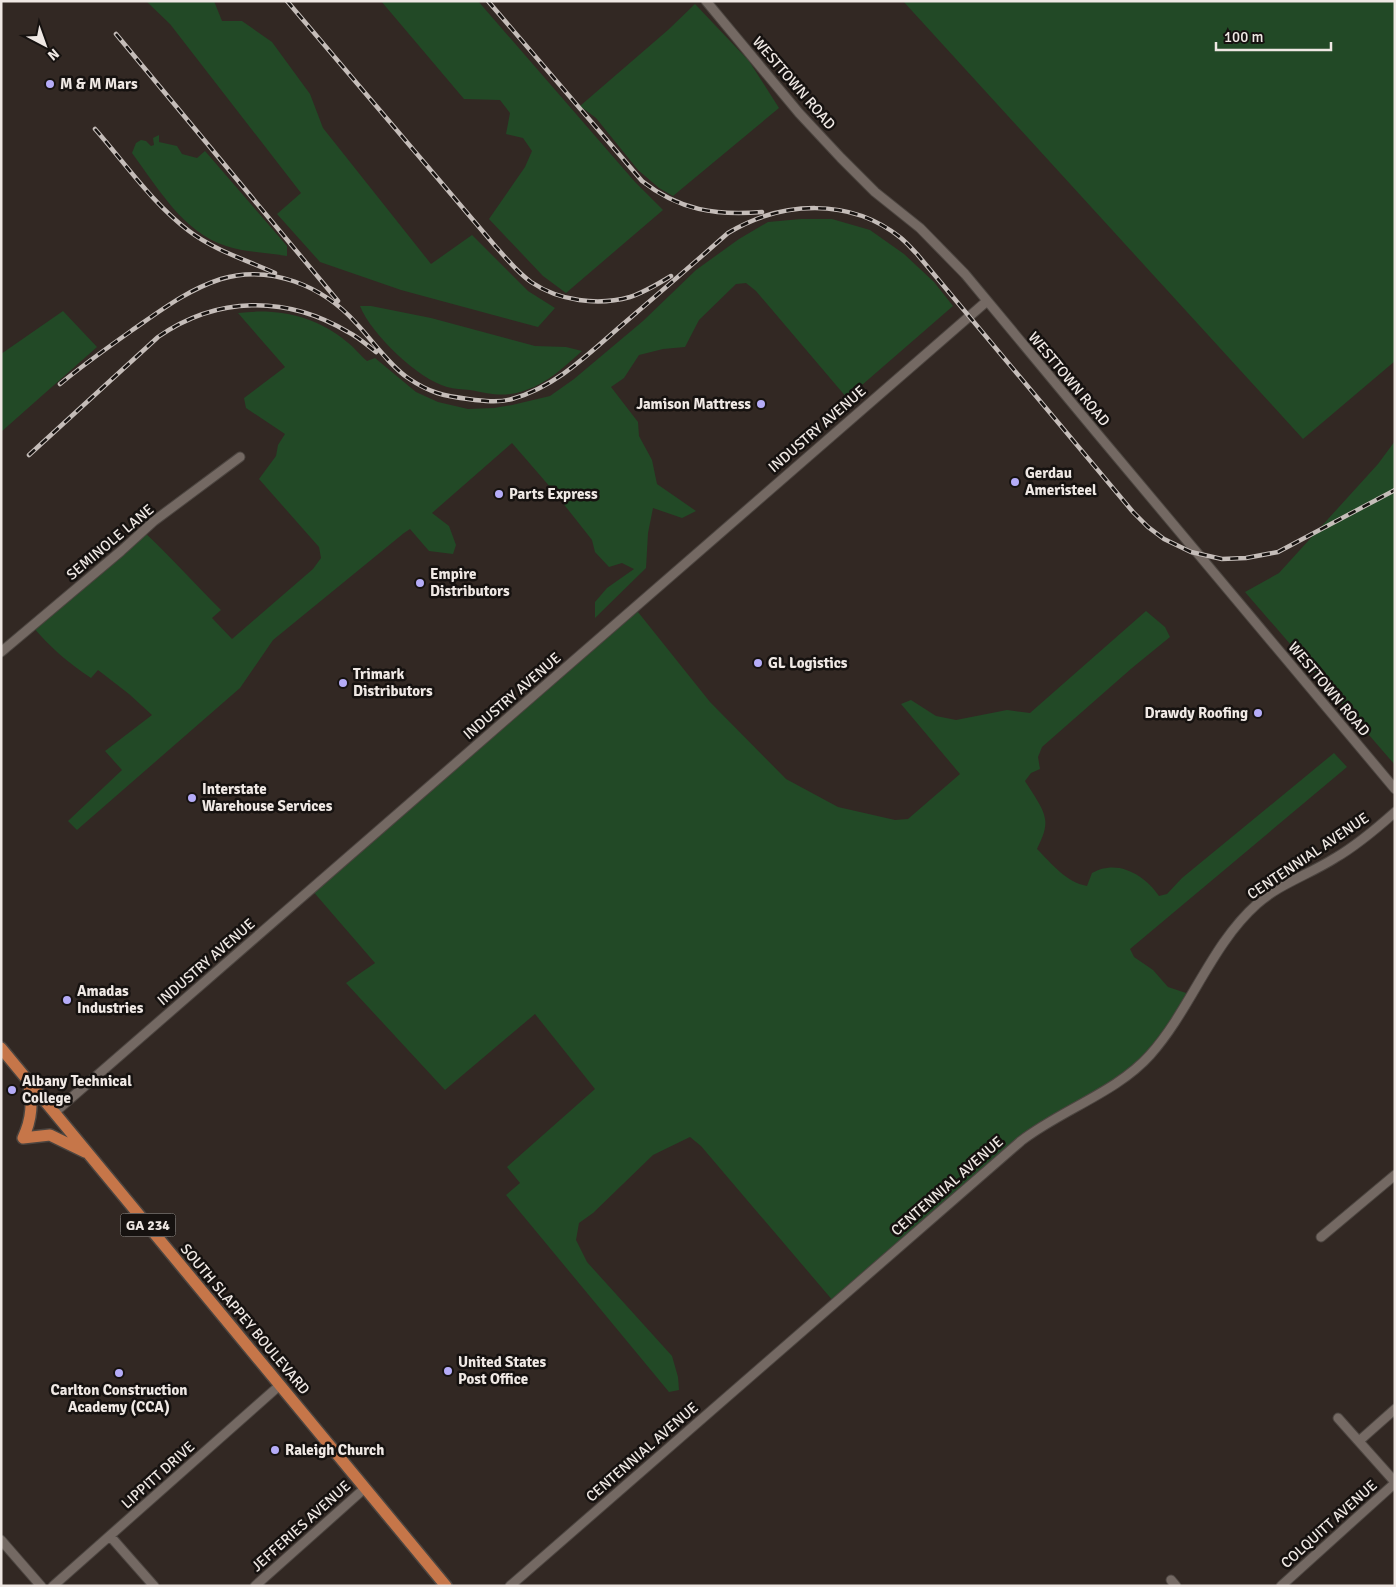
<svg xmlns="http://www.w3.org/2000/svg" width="1396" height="1587" font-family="Signika,sans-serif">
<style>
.green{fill:#224926}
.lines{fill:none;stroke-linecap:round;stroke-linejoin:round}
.minor-casing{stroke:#4c4540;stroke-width:11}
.major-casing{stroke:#4c4540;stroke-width:14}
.minor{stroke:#746963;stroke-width:9}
.major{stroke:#c67649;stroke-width:11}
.rail-casing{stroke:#c5bdb9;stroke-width:4.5}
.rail{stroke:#161210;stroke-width:2.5;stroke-dasharray:8;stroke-linecap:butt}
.poi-dot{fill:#b5acf8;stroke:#161210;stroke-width:2}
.labels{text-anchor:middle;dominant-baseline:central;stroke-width:5;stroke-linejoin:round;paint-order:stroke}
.shield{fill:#161210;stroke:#aea8a4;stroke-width:1}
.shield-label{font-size:14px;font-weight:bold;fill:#efe8e4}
.street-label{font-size:15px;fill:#efe8e4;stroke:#161210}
.poi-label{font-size:15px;font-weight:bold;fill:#efe8e4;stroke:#161210;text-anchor:start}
</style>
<rect width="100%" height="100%" fill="#322823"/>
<path class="green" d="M146,1H214L222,21H242L272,42L310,94L323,128L431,264L472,235L528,291L555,308L538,327L401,290L320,262L277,214L301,193L170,24Z
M381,1H478L635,182L663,210L566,293L543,276L489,219L525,167L532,151L523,138L506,134L510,113L500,100L464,99Z
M903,1H1395V361L1303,439Z
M695,4L749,61L779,108L673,196L659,188L638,170L596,118L580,106L668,30Z
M159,135V142L177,146L182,154L197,158L205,151L287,246V256C268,253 244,252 226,246C183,232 158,188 132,153L136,143L141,140L146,141L151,146L154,145L153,138Z
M801,219H832L870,230L904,254L934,282L953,306L847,398L756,291L746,283L736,284L699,320L685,347L663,349L639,355L624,378L611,387L638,422L639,436L652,460L657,484L696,511L682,518L653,508L648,533L646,568L595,618V602L607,588L634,569L622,563L609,567L595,552L592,540L551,488L512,443L432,513L449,526L456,545L453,554L429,551L410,529L404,533L273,640L240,688L77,830L68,821L122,770L105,751L152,715L129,694L98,670L91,678C68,663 49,646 32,626L143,531C170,556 195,584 221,610L212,618L232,639L313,569L321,558L319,547L259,479L276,456L278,445L285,434L246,408L244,398L285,367L238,313C278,308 316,316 347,342C354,347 360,355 367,361L375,358L416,392L438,402L468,409L494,408L512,405L550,396L574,379L643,321L696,270L739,239L768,222Z
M360,306H371L431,318L535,346L566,347L582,351C565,366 548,383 526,390C504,398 492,394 470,390C463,389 454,389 447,387C418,379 371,334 360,306Z
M63,311L97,347L1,432V354Z
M1395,441V765L1245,592L1279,573L1378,464Z
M634,607L710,702L786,779L838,807L895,820L908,819L960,774L901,704L911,700L936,716L956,720L1007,710L1030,713L1146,611L1165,627L1170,637L1132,668L1042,747L1038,757L1040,769L1031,773L1025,781C1031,791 1044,808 1045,819C1047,829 1041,840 1037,849C1052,864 1066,882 1087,886L1092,873C1096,871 1102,868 1107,868C1128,865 1148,880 1159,896L1167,894L1182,878L1334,753L1347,767L1130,949L1134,957L1153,970L1168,987L1192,995L1139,1066L1038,1127L834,1302L701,1146L690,1137L653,1155L593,1213L579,1223L576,1240L587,1262L672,1356L678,1377L679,1390L669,1392L506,1195L520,1183L507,1167L595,1089L535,1014L445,1090L346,983L375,963L311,889Z"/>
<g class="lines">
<g class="minor-casing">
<path id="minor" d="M706,1L799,113L841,158L875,192L920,228L965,274L1096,432L1395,789
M1,652L121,551L154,521L240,457
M55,1112L987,301
M1321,1237L1395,1175
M1338,1418L1395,1482
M1359,1441L1395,1409
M110,1536L154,1586
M1,1540L41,1586
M1171,1580L1176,1586
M53,1586L280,1385
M255,1586L365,1488
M510,1586L1021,1141C1061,1110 1117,1092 1150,1055C1191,1009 1211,945 1257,904C1279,884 1310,874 1335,858C1357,845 1376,829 1395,812
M1281,1586L1395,1483"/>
</g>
<g class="major-casing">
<path id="major" d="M1,1048L446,1586
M28,1081C33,1102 32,1119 23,1138L50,1135L85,1152"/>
</g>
<use href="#minor" class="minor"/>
<use href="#major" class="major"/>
<g class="rail-casing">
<path id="rail" d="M287,1L496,247C507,259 517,272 531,282C559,301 598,306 630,297C645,292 658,284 671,276
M488,1L642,181C679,210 716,216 762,212
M116,34L338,301
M95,129C125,163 152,203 189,231C214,250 246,260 275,273
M60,384C83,365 107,348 131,331C160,311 187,290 221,279C270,264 323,286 356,323C372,340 389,365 408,378C430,393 444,396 468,399C483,401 498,403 512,399C557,386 587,355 622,325C657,295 693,264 728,233C781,201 850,197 901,238C907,243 912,249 917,254L1133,512L1148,527L1164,539L1191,552L1222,559L1246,558L1278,552L1395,490
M29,455L158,337C217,296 286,295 348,332C358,337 367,345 376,352"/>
</g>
<use href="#rail" class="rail"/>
</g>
<g class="poi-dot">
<circle cx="50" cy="84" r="5"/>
<circle cx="761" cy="404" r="5"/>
<circle cx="1015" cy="482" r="5"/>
<circle cx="499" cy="494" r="5"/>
<circle cx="420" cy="583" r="5"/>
<circle cx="758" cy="663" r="5"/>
<circle cx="343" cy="683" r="5"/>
<circle cx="1258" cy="713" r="5"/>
<circle cx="192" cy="798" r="5"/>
<circle cx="67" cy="1000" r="5"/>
<circle cx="12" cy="1090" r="5"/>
<circle cx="448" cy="1371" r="5"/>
<circle cx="119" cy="1373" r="5"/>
<circle cx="275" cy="1450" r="5"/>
</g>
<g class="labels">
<rect class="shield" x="120.5" y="1213.5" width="55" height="23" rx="4"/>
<g class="shield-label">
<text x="148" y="1225">GA 234</text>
</g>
<g class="street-label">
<text transform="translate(794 83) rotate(49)">WESTTOWN ROAD</text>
<text transform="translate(1069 379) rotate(50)">WESTTOWN ROAD</text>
<text transform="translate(817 429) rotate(-41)">INDUSTRY AVENUE</text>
<text transform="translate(110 542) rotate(-40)">SEMINOLE LANE</text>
<text transform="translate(1329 689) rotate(50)">WESTTOWN ROAD</text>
<text transform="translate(512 696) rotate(-41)">INDUSTRY AVENUE</text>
<text transform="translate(1308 856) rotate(-34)">CENTENNIAL AVENUE</text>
<text transform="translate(206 962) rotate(-41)">INDUSTRY AVENUE</text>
<text transform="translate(947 1186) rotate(-41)">CENTENNIAL AVENUE</text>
<text transform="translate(245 1319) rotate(50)">SOUTH SLAPPEY BOULEVARD</text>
<text transform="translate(642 1452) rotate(-41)">CENTENNIAL AVENUE</text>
<text transform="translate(158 1475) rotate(-42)">LIPPITT DRIVE</text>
<text transform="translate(1329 1524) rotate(-42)">COLQUITT AVENUE</text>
<text transform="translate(301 1526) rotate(-42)">JEFFERIES AVENUE</text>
</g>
<g class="poi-label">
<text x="60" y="84">M &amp; M Mars</text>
<text x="751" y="404" text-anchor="end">Jamison Mattress</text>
<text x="1025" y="473">Gerdau<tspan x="1025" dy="17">Ameristeel</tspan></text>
<text x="509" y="494">Parts Express</text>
<text x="430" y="574">Empire<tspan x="430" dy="17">Distributors</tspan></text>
<text x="768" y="663">GL Logistics</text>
<text x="353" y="674">Trimark<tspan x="353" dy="17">Distributors</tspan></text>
<text x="1248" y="713" text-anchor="end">Drawdy Roofing</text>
<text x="202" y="789">Interstate<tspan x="202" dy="17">Warehouse Services</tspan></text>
<text x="77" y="991">Amadas<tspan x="77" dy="17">Industries</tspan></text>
<text x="22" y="1081">Albany Technical<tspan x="22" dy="17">College</tspan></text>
<text x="458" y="1362">United States<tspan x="458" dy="17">Post Office</tspan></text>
<text x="119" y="1390" text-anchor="middle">Carlton Construction<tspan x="119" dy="17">Academy (CCA)</tspan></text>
<text x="285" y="1450">Raleigh Church</text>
</g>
</g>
<rect width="1396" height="1587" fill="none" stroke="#efe8e4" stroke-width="5"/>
<g transform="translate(45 45) rotate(139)" stroke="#161210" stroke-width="4" paint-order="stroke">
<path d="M0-4L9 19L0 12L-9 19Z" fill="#efe8e4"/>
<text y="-8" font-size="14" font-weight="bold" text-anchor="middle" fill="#efe8e4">N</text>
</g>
<path d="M1216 42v8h115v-8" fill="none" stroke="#efe8e4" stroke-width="2.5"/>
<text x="1224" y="42" font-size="15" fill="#efe8e4" stroke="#161210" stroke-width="4" paint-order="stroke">100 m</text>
</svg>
